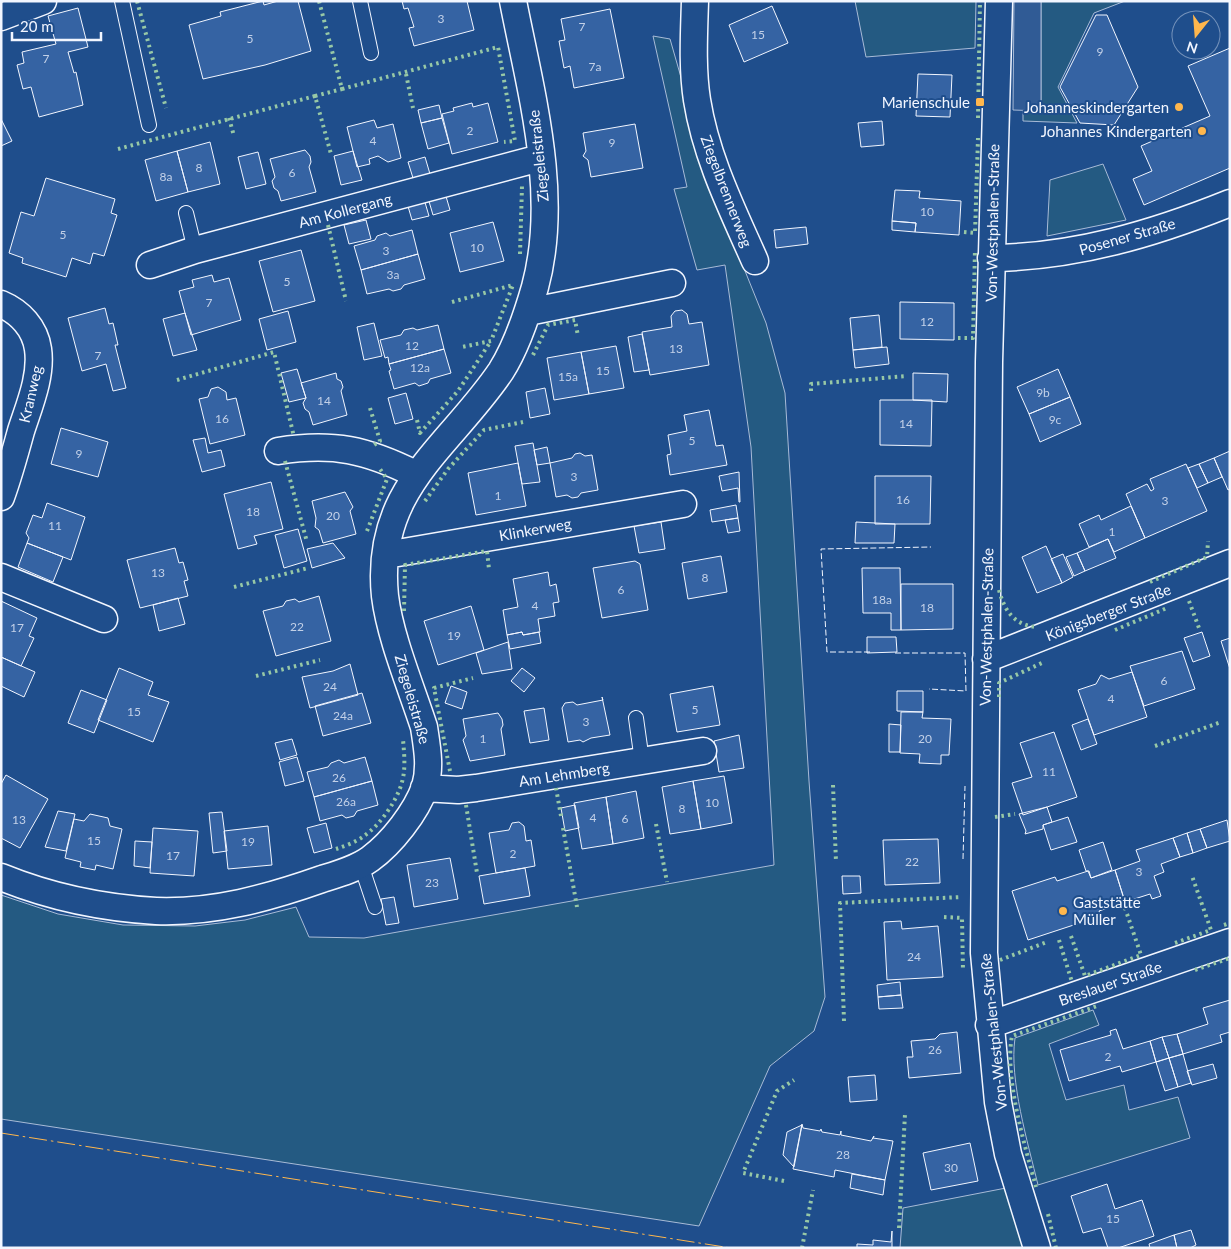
<svg xmlns="http://www.w3.org/2000/svg" width="1231" height="1249" font-family="Lato,sans-serif">
<style>
.green{fill:#245a82;stroke:#a8bbd7}
.parking{fill:#305b95;stroke:#a8bbd7}
.building{fill:#3563a3;stroke:#f2f6ff}
.lines{fill:none;stroke-linecap:round;stroke-linejoin:round}
.lane-casing{stroke:#f2f6ff;stroke-width:16}
.street-casing{stroke:#f2f6ff;stroke-width:29}
.lane{stroke:#1f4e8c;stroke-width:14}
.street{stroke:#1f4e8c;stroke-width:26}
.hedge{stroke:#97c8a6;stroke-width:4;stroke-dasharray:2.5 4;stroke-linecap:butt}
.fence{stroke:#f2f6ff;stroke-width:1;stroke-dasharray:6 2.5;stroke-linecap:butt}
.power{stroke:#ffb74d;stroke-width:1;stroke-dasharray:18 4 2.5 4;stroke-linecap:butt}
.poi-dot{fill:#ffb74d;stroke:#1f4e8c;stroke-width:2}
.labels{text-anchor:middle;dominant-baseline:central;stroke-width:4;stroke-linejoin:round;paint-order:stroke}
.number-label{font-size:12px;fill:#c3d1e8}
.poi-label{font-size:15px;fill:#f2f6ff;stroke:#1f4e8c;text-anchor:end}
.street-label{font-size:15px;fill:#f2f6ff;stroke:#1f4e8c}
</style>
<rect width="100%" height="100%" fill="#1f4e8c"/>
<path class="green" d="M855,1H976L975,48L866,57Z
M1041,1H1125L1094,13L1058,87L1077,123L1023,121V110H1041Z
M653,36L670,39L716,199L766,323L785,393L809,781L825,997L814,1031L770,1066L699,1226L1,1119V895L58,914L123,925L195,926L245,920L296,907L309,937L364,938L774,865L751,447L725,265L697,270L674,189L687,187Z
M1103,164L1126,220L1047,236L1050,180Z
M1093,1010L1099,1025L1049,1044L1066,1100L1124,1085L1129,1110L1178,1097L1190,1138L1038,1185C1028,1143 1009,1080 1015,1038Z
M1006,1188L1025,1248H900L903,1208Z"/>
<path class="parking" d="M1014,1H1041V111L1013,110Z"/>
<path class="building" d="M263,1L264,5L278,1H298L311,51L265,65L203,79L189,25L221,16L220,12Z
M402,1H467L474,30L414,46L409,28L414,27L408,8L404,9Z
M772,6L788,43L744,62L729,25Z
M78,8L88,47L68,52L74,73L76,72L83,105L39,117L31,87L23,89L17,65L24,63L22,52L56,44L48,16Z
M610,9L624,78L574,88L570,66L564,68L559,41L565,40L561,19Z
M1096,15H1107L1138,87L1114,125L1080,123L1060,87Z
M1230,48V168L1144,205L1133,179L1152,171L1141,146L1210,116L1188,66Z
M918,74L952,75L950,117L916,116Z
M472,103L473,107L488,103L498,142L452,154L442,114L454,111L453,108Z
M439,105L442,118L421,123L418,110Z
M442,118L449,143L428,149L421,123Z
M1,119L12,141L1,146Z
M374,120L377,128L393,124L401,158L388,162L378,156L369,159L370,164L357,167L347,127Z
M882,121L884,145L861,147L858,123Z
M635,124L643,168L591,177L588,160L583,156L586,151L583,133Z
M210,142L220,184L188,192L177,151Z
M305,150L310,156L311,162L309,167L316,192L281,201L278,191L274,188L272,181L275,177L270,159Z
M177,151L188,192L156,201L145,160Z
M353,151L362,180L341,185L334,156Z
M258,152L266,184L246,189L238,157Z
M425,157L430,174L413,178L408,162Z
M46,178L115,199L111,213L117,215L104,256L93,253L90,264L72,258L66,277L22,263L23,258L9,253L21,212L34,216Z
M895,190L920,191L919,198L961,201L959,235L915,232L916,223L892,221Z
M445,193L450,210L433,215L428,198Z
M424,199L429,216L412,220L407,203Z
M366,220L371,239L349,244L344,225Z
M892,221L916,223L915,232L892,230Z
M493,222L504,261L460,272L450,233Z
M806,227L808,244L776,248L774,230Z
M412,230L418,254L361,270L354,246L375,240L377,236L386,233L390,236Z
M301,250L315,301L273,312L259,261Z
M418,254L425,279L404,285L401,289L393,291L389,289L367,294L361,270Z
M212,275L214,282L229,278L241,320L191,335L179,291L194,287L192,280Z
M900,302L954,303V340L900,339Z
M105,308L109,324L113,323L118,345H115L126,388L113,391L106,364L82,371L68,318Z
M682,310L687,314L689,324L702,322L709,365L650,375L642,332L672,327L671,316L675,311Z
M288,311L296,342L267,350L259,319Z
M185,313L197,350L173,356L163,319Z
M879,315L882,347L853,350L850,318Z
M374,323L382,356L364,360L357,327Z
M438,325L444,349L389,364L388,357L385,358L380,340L401,335L404,330L413,328L417,330Z
M642,334L649,370L634,372L628,337Z
M616,346L624,388L589,394L581,352Z
M887,347L889,364L855,368L853,350Z
M444,349L451,373L430,379L428,383L419,386L415,383L394,389L389,371L391,370L389,364Z
M581,352L589,394L554,400L547,358Z
M297,369L306,398L289,402L281,373Z
M1058,369L1070,397L1029,414L1017,387Z
M336,373L337,379L341,381L343,387L341,391L347,415L313,425L309,412L305,409L303,403L306,398L301,383Z
M913,373L948,374L947,402L913,400Z
M218,387L226,392L227,400L236,398L245,435L210,444L199,399L208,397L211,389Z
M545,388L550,414L530,418L526,392Z
M406,393L413,419L395,424L388,398Z
M1070,397L1081,424L1040,442L1029,414Z
M880,400H932L931,446L880,445Z
M709,410L716,446L723,445L727,465L670,475L667,455L671,454L668,435L687,431L684,415Z
M61,428L108,442L98,477L51,464Z
M205,438L208,453L221,450L225,466L202,472L193,440Z
M533,443L540,482L522,484L515,446Z
M547,447L550,463L537,465L534,450Z
M1230,451V489L1228,490L1214,458Z
M580,453L585,456L592,455L598,490L581,493L578,497L572,498L567,495L556,497L550,463L572,458L575,454Z
M1214,458L1222,477L1208,483L1199,464Z
M518,463L526,506L476,515L468,473Z
M1186,464L1207,511L1145,538L1126,494L1147,484L1151,491L1154,489L1150,479Z
M1199,464L1208,483L1197,488L1188,468Z
M739,472L740,502H739L738,488L722,491L719,476Z
M875,476H931L930,524H875Z
M271,482L283,529L254,536L257,544L238,549L224,494Z
M345,492L353,507L350,511L356,534L323,543L319,530L315,527L316,518L312,501Z
M47,503L85,517L71,560L27,543L29,538L26,533L33,515L42,518Z
M736,505L738,518L712,522L710,510Z
M1131,506L1145,538L1114,552L1108,539L1089,547L1079,524L1099,515L1101,520Z
M738,518L740,531L728,533L725,520Z
M661,522L665,549L639,553L634,526Z
M856,522L895,524L894,543H855Z
M298,529L307,561L284,568L275,535Z
M1108,539L1116,558L1085,571L1077,553Z
M27,543L63,557L53,582L18,567Z
M333,543L345,558L312,568L307,549Z
M1046,546L1062,583L1037,593L1022,557Z
M175,548L179,563L183,562L188,580L184,581L188,596L140,608L127,560Z
M1077,553L1085,571L1074,576L1066,557Z
M1063,554L1073,577L1062,583L1051,559Z
M721,556L727,592L688,599L682,563Z
M635,561L640,564L648,610L602,618L593,568Z
M862,568H900L901,630H891V613H863Z
M548,572L550,586L556,584L559,602L553,603L555,616L538,619L540,632L523,635L522,632L507,635L503,610L518,607L513,579Z
M901,584H953V629L901,630Z
M319,596L331,641L276,656L263,611L283,606L286,601L295,599L299,602Z
M178,598L185,624L159,631L153,605Z
M1,601L37,618L29,636L34,638L21,666L1,657Z
M471,606L484,650L438,665L424,621Z
M522,632L523,635L539,632L541,643L510,649L507,635Z
M1202,632L1210,656L1193,662L1184,638Z
M867,637H896L897,652L867,653Z
M1230,638V669L1221,641Z
M508,642L512,669L482,674L476,653Z
M1182,651L1195,689L1144,706L1130,666Z
M1,657L35,672L24,697L1,686Z
M350,664L358,695L310,708L302,677L333,671Z
M119,668L153,682L148,695L169,702L153,742L98,720Z
M522,668L535,678L524,692L511,681Z
M1132,672L1147,717L1094,735L1078,690L1096,684L1101,675L1109,679Z
M451,686L467,692L462,709L445,703Z
M713,686L720,725L677,732L670,694Z
M81,690L107,700L94,733L68,723Z
M897,691H923V712L897,711Z
M362,693L371,723L323,736L315,706Z
M602,697L610,735L591,738L583,742L580,740L568,742L562,708L565,703L573,702L577,705L603,700Z
M544,708L549,740L530,743L524,711Z
M901,712H923L922,718L951,719L949,755H941V764L919,763L920,754L900,753Z
M498,713L502,719L503,725L501,729L505,755L470,761L463,740L466,736L463,719Z
M1088,719L1097,744L1081,750L1072,725Z
M889,724L901,725L900,752H889Z
M1054,732L1077,797L1023,815L1012,783L1032,777L1020,743Z
M739,735L744,768L719,772L714,741Z
M292,739L297,755L280,760L275,743Z
M297,757L304,781L285,786L279,762Z
M365,757L372,781L314,797L307,772L328,767L331,763L339,760L344,763Z
M6,775L48,799L20,848L1,838V784Z
M724,776L732,823L701,829L693,781Z
M372,781L378,805L357,811L354,816L346,818L342,815L320,821L314,797Z
M693,781L701,829L670,834L662,787Z
M636,791L644,838L613,844L606,797Z
M606,797L613,844L582,849L574,803Z
M575,805L579,828L565,831L561,808Z
M1047,807L1052,822L1043,825V829L1025,834L1026,831L1019,814Z
M58,811L75,814L66,851L45,847Z
M222,812L227,851L213,853L209,813Z
M90,814L108,818L110,826L122,829L113,869L96,865L95,870L80,867L81,862L65,858L74,819L84,821Z
M1068,817L1077,842L1051,850L1043,825Z
M1227,820L1230,841L1207,848L1200,829Z
M519,822L524,826L526,841L531,840L535,866L496,873L489,833L509,830L512,823Z
M326,823L332,848L314,853L307,828Z
M268,826L272,865L228,869L224,831Z
M153,828L198,831L194,876L150,873Z
M1200,829L1207,848L1193,853L1187,833Z
M1187,833L1193,853L1180,857L1173,838Z
M1173,838L1180,857L1161,864L1164,872L1154,876L1161,896L1152,899L1150,894L1125,902L1115,870L1140,861L1136,850Z
M938,839L940,883L885,885L883,840Z
M135,841L152,842L150,868L134,866Z
M1103,842L1112,870L1091,878L1089,871H1086L1079,850Z
M450,858L458,899L414,907L407,865Z
M525,868L530,896L484,904L479,876Z
M1115,870L1125,902L1099,911L1101,916L1028,940L1012,891L1055,877L1057,881L1088,871L1091,878Z
M842,876H860L861,893L843,894Z
M394,897L399,923L386,925L381,899Z
M901,921L902,929L938,926L943,977L887,980L884,922Z
M900,982L901,995L878,997L877,985Z
M901,995L903,1008L879,1009L878,997Z
M1230,1000V1032L1220,1035L1222,1042L1183,1054L1177,1034L1208,1024L1203,1008Z
M1116,1029L1123,1049L1150,1041L1156,1062L1122,1072L1120,1066L1069,1081L1060,1050L1111,1035L1110,1031Z
M957,1032L961,1073L909,1078L907,1057H913L911,1041L935,1039L940,1034Z
M1177,1034L1183,1054L1169,1058L1162,1037Z
M1162,1037L1169,1058L1156,1062L1150,1041Z
M1183,1054L1191,1083L1178,1087L1169,1058Z
M1169,1058L1178,1087L1165,1091L1156,1062Z
M1213,1064L1217,1078L1192,1085L1187,1071Z
M875,1075L877,1100L850,1102L848,1077Z
M802,1124L803,1128L820,1131L821,1129L822,1132L840,1135L841,1131V1135L871,1141L874,1136L873,1138L893,1141L885,1180L835,1170L834,1177L793,1169Z
M802,1125L794,1167L783,1155L787,1132Z
M970,1143L978,1181L931,1190L923,1153Z
M852,1174L885,1180L883,1195L850,1188Z
M1107,1184L1115,1209L1142,1200L1154,1236L1118,1248H1108L1101,1228L1083,1233L1071,1196Z
M1191,1230L1196,1245L1190,1248H1177L1174,1235Z
M892,1231V1248H857V1244L873,1245V1240L891,1242Z
M1174,1235L1177,1248H1150L1149,1244Z"/>
<g class="lines">
<g class="lane-casing">
<path id="lane" d="M122,1L149,125
M360,1L371,53
M186,213L195,250
M636,718L642,761
M361,865L375,907"/>
</g>
<g class="street-casing">
<path id="street" d="M695,1C694,34 692,68 697,100C706,157 732,209 755,261
M999,1L989,362L984,953L998,1102L1008,1154L1037,1248
M1,17L43,1
M991,258C1075,257 1153,234 1230,203
M150,265L195,250L540,158
M1,304C20,312 35,328 38,349C42,376 29,406 21,431C15,453 9,475 1,497
M528,312L672,283
M278,451C333,442 367,450 415,474
M386,555L683,504
M1,577L104,619
M986,659L1230,563
M424,788L458,790L476,788L703,751
M1,877C50,897 103,908 156,911C214,913 268,898 322,879C338,874 356,869 370,859C392,843 416,812 425,787C431,767 427,747 424,727C411,687 390,637 385,596C374,488 449,448 501,371C517,346 527,315 535,287C560,195 531,93 513,1
M989,1025L1230,942"/>
</g>
<use href="#lane" class="lane"/>
<use href="#street" class="street"/>
<path class="hedge" d="M137,1L166,108
M319,1L342,89L498,47L515,141L504,142
M406,74L413,108
M315,96L342,89
M229,118L234,136
M978,118L980,1
M118,149L315,96L331,154
M328,225L346,301
M964,232L975,233L978,138
M520,254L522,186
M452,302L513,285L491,341L462,347
M958,338H973L975,249
M533,355L548,325L575,320L578,336
M177,380L274,352L294,437
M811,391V384L907,376
M370,408L380,441L374,445
M417,420L420,433L458,391L491,341
M285,461L307,542
M425,501L448,469L484,430L523,422
M367,531L387,479L380,469
M1150,582L1207,557L1208,541
M234,587L308,568
M999,590C1004,610 1014,625 1036,627
M1189,601L1199,628
M404,611L405,565L487,551L489,569
M1115,630L1167,608
M256,676L320,660
M999,697V683L1044,662
M1155,746L1221,722
M450,771L434,688L473,678
M833,785L836,862
M556,788L561,816
M466,805L477,873
M995,817L1015,814
M656,824L667,882
M563,828L577,907
M336,849C345,846 356,842 364,836C380,825 397,801 402,782C406,768 404,753 403,739
M944,917L962,918L963,971
M1224,925L1230,923
M1071,936L1085,976L1141,955L1125,908
M1059,940L1072,982
M1175,943L1211,930L1192,876
M1000,960L1047,942
M1195,970L1230,958
M844,1021L840,903L961,897
M784,1181L743,1173L777,1091L794,1080
M1036,1187C1025,1146 1004,1077 1012,1036L1097,1006
M1048,1214L1056,1248
M899,1228L905,1114
M802,1248L813,1190"/>
<path class="fence" d="M870,652H827L821,549L931,547
M895,653H965L966,691L929,689
M963,859L965,786"/>
<path class="power" d="M1,1133L731,1248"/>
</g>
<g class="poi-dot">
<rect x="975" y="97" width="10" height="10" rx="2.5"/>
<circle cx="1179" cy="107" r="5"/>
<circle cx="1202" cy="131" r="5"/>
<circle cx="1063" cy="911" r="5"/>
</g>
<g class="labels">
<g class="number-label">
<text x="441" y="18">3</text>
<text x="582" y="26">7</text>
<text x="758" y="34">15</text>
<text x="250" y="38">5</text>
<text x="1100" y="51">9</text>
<text x="46" y="58">7</text>
<text x="595" y="66">7a</text>
<text x="470" y="130">2</text>
<text x="373" y="140">4</text>
<text x="612" y="142">9</text>
<text x="199" y="167">8</text>
<text x="292" y="172">6</text>
<text x="166" y="176">8a</text>
<text x="927" y="211">10</text>
<text x="63" y="234">5</text>
<text x="477" y="247">10</text>
<text x="386" y="250">3</text>
<text x="393" y="274">3a</text>
<text x="287" y="281">5</text>
<text x="209" y="302">7</text>
<text x="927" y="321">12</text>
<text x="412" y="345">12</text>
<text x="676" y="348">13</text>
<text x="98" y="355">7</text>
<text x="420" y="367">12a</text>
<text x="603" y="370">15</text>
<text x="568" y="376">15a</text>
<text x="1043" y="392">9b</text>
<text x="324" y="400">14</text>
<text x="222" y="418">16</text>
<text x="1055" y="419">9c</text>
<text x="906" y="423">14</text>
<text x="692" y="440">5</text>
<text x="79" y="453">9</text>
<text x="574" y="476">3</text>
<text x="498" y="495">1</text>
<text x="903" y="499">16</text>
<text x="1165" y="500">3</text>
<text x="253" y="511">18</text>
<text x="333" y="515">20</text>
<text x="55" y="525">11</text>
<text x="1112" y="531">1</text>
<text x="158" y="572">13</text>
<text x="705" y="577">8</text>
<text x="621" y="589">6</text>
<text x="882" y="599">18a</text>
<text x="535" y="605">4</text>
<text x="927" y="607">18</text>
<text x="297" y="626">22</text>
<text x="17" y="627">17</text>
<text x="454" y="635">19</text>
<text x="1164" y="680">6</text>
<text x="330" y="686">24</text>
<text x="1111" y="698">4</text>
<text x="695" y="709">5</text>
<text x="134" y="711">15</text>
<text x="343" y="715">24a</text>
<text x="586" y="721">3</text>
<text x="483" y="738">1</text>
<text x="925" y="738">20</text>
<text x="1049" y="771">11</text>
<text x="339" y="777">26</text>
<text x="346" y="801">26a</text>
<text x="712" y="802">10</text>
<text x="682" y="808">8</text>
<text x="593" y="817">4</text>
<text x="625" y="818">6</text>
<text x="19" y="819">13</text>
<text x="94" y="840">15</text>
<text x="248" y="841">19</text>
<text x="513" y="853">2</text>
<text x="173" y="855">17</text>
<text x="912" y="861">22</text>
<text x="1139" y="871">3</text>
<text x="432" y="882">23</text>
<text x="914" y="956">24</text>
<text x="935" y="1049">26</text>
<text x="1108" y="1056">2</text>
<text x="843" y="1154">28</text>
<text x="951" y="1167">30</text>
<text x="1113" y="1218">15</text>
</g>
<g class="poi-label">
<text x="970" y="102">Marienschule</text>
<text x="1169" y="107">Johanneskindergarten</text>
<text x="1192" y="131">Johannes Kindergarten</text>
<text x="1073" y="902" text-anchor="start">Gaststätte<tspan x="1073" dy="17">Müller</tspan></text>
</g>
<g class="street-label">
<text transform="translate(538 156) rotate(-96)">Ziegeleistraße</text>
<text transform="translate(727 191) rotate(69)">Ziegelbrennerweg</text>
<text transform="translate(345 210) rotate(-15)">Am Kollergang</text>
<text transform="translate(992 223) rotate(-89)">Von-Westphalen-Straße</text>
<text transform="translate(1127 236) rotate(-16)">Posener Straße</text>
<text transform="translate(30 394) rotate(-77)">Kranweg</text>
<text transform="translate(535 529) rotate(-10)">Klinkerweg</text>
<text transform="translate(1108 612) rotate(-21)">Königsberger Straße</text>
<text transform="translate(986 627) rotate(-89)">Von-Westphalen-Straße</text>
<text transform="translate(413 699) rotate(74)">Ziegeleistraße</text>
<text transform="translate(564 774) rotate(-9)">Am Lehmberg</text>
<text transform="translate(1110 983) rotate(-19)">Breslauer Straße</text>
<text transform="translate(993 1032) rotate(-96)">Von-Westphalen-Straße</text>
</g>
</g>
<rect width="1231" height="1249" fill="none" stroke="#f2f6ff" stroke-width="5"/>
<g transform="translate(1196 35) rotate(197)"><circle r="24" fill="#1f4e8c" stroke="#7391ba"/>
<path d="M0-4L9 19L0 12L-9 19Z" fill="#ffb74d"/>
<text y="-8" font-size="14" font-weight="bold" text-anchor="middle" fill="#f2f6ff">N</text>
</g>
<path d="M12 32v8h89v-8" fill="none" stroke="#f2f6ff" stroke-width="2.5"/>
<text x="20" y="32" font-size="15" fill="#f2f6ff" stroke="#1f4e8c" stroke-width="4" paint-order="stroke">20 m</text>
</svg>
